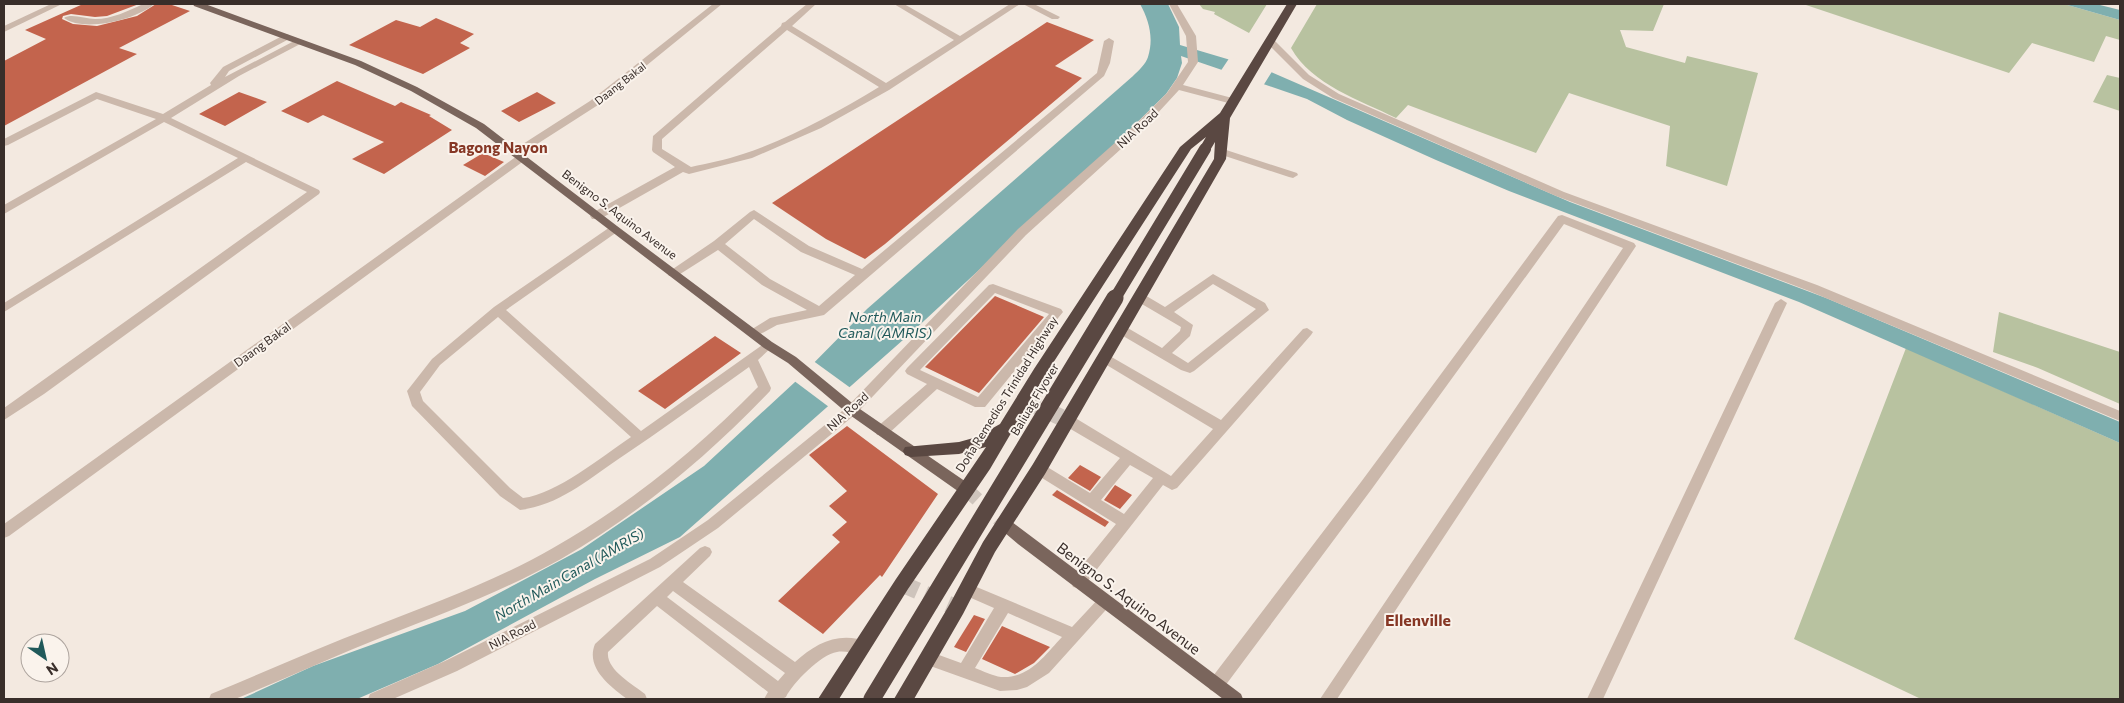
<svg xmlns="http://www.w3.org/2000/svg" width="2124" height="703" font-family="Commissioner,sans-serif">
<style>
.green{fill:#b8c2a0}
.water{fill:#7fafaf}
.pier{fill:#f3e9e0}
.building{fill:#c3644d}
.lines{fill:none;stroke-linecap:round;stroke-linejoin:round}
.major-tunnel{stroke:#cec4bc;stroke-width:14;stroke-dasharray:14 7;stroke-linecap:butt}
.highway-tunnel{stroke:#cec4bc;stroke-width:17;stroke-dasharray:17 8;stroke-linecap:butt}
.minor{fill:#cbb8ab;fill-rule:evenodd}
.major{fill:#7a655c;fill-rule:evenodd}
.highway{fill:#5a4842;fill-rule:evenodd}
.highway-bridge-far1{stroke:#5a4842;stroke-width:12}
.highway-bridge{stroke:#5a4842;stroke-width:17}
.labels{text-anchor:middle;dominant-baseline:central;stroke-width:4;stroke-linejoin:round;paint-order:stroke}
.far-street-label{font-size:11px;fill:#392e2a;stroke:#faf3ec}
.street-label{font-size:12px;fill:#392e2a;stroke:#faf3ec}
.water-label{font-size:14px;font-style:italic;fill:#20595a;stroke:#faf3ec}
.quarter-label{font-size:15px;font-weight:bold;fill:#863725;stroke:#faf3ec}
.near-street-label{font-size:15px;fill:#392e2a;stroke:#faf3ec}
.near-neighbourhood-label{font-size:16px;font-weight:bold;fill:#863725;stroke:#faf3ec}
</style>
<rect width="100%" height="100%" fill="#f3e9e0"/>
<path class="green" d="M1199,4H1267L1249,33L1214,14L1215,12L1203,9Z
M1317,4H1664L1653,31L1620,30L1626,47L1685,63L1687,56L1758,73L1727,186L1666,166L1670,126L1569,93L1536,153L1408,105L1396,118C1360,100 1312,85 1291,48Z
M1803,4H2064L2120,20V40L2106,36L2094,62L2032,43L2009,73Z
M2107,75L2120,78V111L2093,102Z
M1999,312L2120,352V404L2038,368L1993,352Z
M1906,348L2120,443V699H1921L1794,639Z"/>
<path class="water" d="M1140,4H1168L1179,27L1180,45L1271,72L1570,202L1826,298L2120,422V443L1799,302L1509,191L1436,160L1347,120L1307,99L1181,56L1182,63L1177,78L1166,94L1113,146L912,332L680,537L595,579L438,664L357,699H241L313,666L465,611L582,549L704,466L795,382L867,309L1133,76C1138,71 1146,64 1148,57C1154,38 1149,20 1140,4Z
M2064,4H2096L2120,10V20Z"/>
<path class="pier" d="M1230,57L1273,70L1263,86L1220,72Z
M812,360L852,389L829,407L793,380Z"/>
<path class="building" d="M83,4H139L107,16L95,17L71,14L63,16L62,19L73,24L97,26L137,16L156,4H169L190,11L119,48L137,54L4,126V61L46,39L25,30Z
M436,18L474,34L460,43L470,48L423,74L349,45L396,20L420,27Z
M1047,22L1094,40L1055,66L1082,78L885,244L865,259L826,239L772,203Z
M337,81L395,106L401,102L431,115L429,116L452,130L384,174L352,159L384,142L323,115L308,123L281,111Z
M239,92L267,102L225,126L199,114Z
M537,92L556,103L519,122L501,111Z
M483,153L504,162L485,176L463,165Z
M995,296L1044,317L979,393L925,367Z
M715,336L741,353L665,409L638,391Z
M847,426L938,494L882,577L880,575L823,634L778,601L840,542L832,535L847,522L829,506L847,491L809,455Z
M1080,465L1101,477L1090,491L1068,478Z
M1115,485L1132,495L1120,509L1104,500Z
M1057,490L1109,522L1105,527L1052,495Z
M974,615L985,619L966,652L954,647Z
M1002,626L1050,647L1034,663L1015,674L982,659Z"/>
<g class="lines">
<path class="major-tunnel" d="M967,490L1003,523"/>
<path class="highway-tunnel" d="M1023,400L1067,420
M902,584L957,608"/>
<path class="minor" d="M51,4H62L4,32V26Z
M143,4H154C138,19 84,33 64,18C71,13 86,19 95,19C112,19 128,11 143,4Z
M713,4H722L598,105L520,155L525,156L526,158L525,160L9,536L4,538V524L517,156L512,155L511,153L512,151L590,101Z
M807,4H816L792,26L886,83L954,40L894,4H904L960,36L1010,4H1020L889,90L821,128L752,158L689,174L683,172L600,219H592L590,216L592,213L675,167L653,152L652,150L653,136L781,26L782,23L785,22ZM787,30L879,87C836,113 791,138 743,154C726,160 708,163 691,167L662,149V139Z
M1023,4H1034L1060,17L1058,19H1052Z
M1169,4H1177L1196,36L1198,62L1183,85L1236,99V103L1232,104L1179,90L1143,129L1026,235L857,413L718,528L660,567L457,671L393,699H368L370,694L445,661L650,559L708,520L847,407L1018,229L1135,125L1167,93L1188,62L1186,36Z
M286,34L289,35V39L229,71L225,77L296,40H302L304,42L239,76L171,118L319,190L320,192L319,194L44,394L4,420V408L307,192L246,162L4,312V303L238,158L164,122L4,214V205L156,119L97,99L8,145L4,146V139L96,92L163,114L211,85L210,83L223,67Z
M1109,38L1114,41L1110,63L1104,76L824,315L777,325L753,338L747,334L749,331L770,318L807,310L762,285L718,250L677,276H669L667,273L714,241L750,212L754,210L809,246L862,269L1097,73L1104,41ZM754,219L801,252L855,275L819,306L770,279L725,244Z
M1270,38L1273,39L1309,75L1339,94L1564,192L1817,285L2120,411V421L1809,291L1556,196L1333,98L1303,79L1267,43V39Z
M1220,148L1297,173L1298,175L1293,178L1289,177L1216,153L1215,151Z
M1562,215L1634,243L1636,246L1337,699H1320L1623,248L1564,224L1371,490L1222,690L1216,692L1210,690L1208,685L1210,680L1361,482L1558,216Z
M613,225L619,229L617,232L506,310L641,431L768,341L774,345L758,360L771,388L770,391C708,456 639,514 561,559C505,590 445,613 385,636C334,656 285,679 235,699H209L211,694C265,672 318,648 373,627C434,603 496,581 553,548C629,505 697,449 758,387L749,367C705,398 662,430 617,460C586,481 559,505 520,510L500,496L412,406L407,391L432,359L494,307ZM498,317L631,437C601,457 557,494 523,498L510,488L423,401L420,392L440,365Z
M1213,274L1265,303L1269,310L1194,371L1190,373L1181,370L1118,333L1116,330L1118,327H1126L1162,348L1180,331L1181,327L1135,300L1133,297L1135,294H1143L1165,307ZM1213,284L1256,309L1188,363L1172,353L1190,336L1193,325L1174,312Z
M993,284L1061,309L1063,312L985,407H975L937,389L887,435H877L875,431L877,427L927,384L907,374L905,371L907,368L989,285ZM995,293L1049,314L978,397L920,370Z
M1781,299L1787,303L1603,699H1587L1775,303Z
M1307,328L1313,332L1311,335L1177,488L1172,490L1163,485L1083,587L1078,588L1073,587L1071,582L1073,577L1116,524L1034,473L1032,469L1034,465L1039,464L1044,465L1090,493L1120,458L1062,424L1060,420L1062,416H1072L1171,476L1213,429L1100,361L1098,358L1100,355H1108L1221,420L1303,329ZM1130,465L1153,478L1124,514L1101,500Z
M705,546L710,548L712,552L710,556L683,582L795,662C816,643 839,631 868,642L870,647L868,652C857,656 847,650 837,652C821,654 792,684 786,697L782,699H764L768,692L657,606L608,652C606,670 633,684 645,694L647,699H627C611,687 585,668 595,644L700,548ZM673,591L785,673L778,681L667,597Z
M967,583L1072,627L1100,597L1105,595L1110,597L1113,602L1049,673L1027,687L1017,690L1000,691L922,663L920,658L922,653L928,651L961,663L994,608L962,594L960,589L962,584ZM1008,613L1062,637C1045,655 1029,679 1001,677C993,676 983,671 975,668Z"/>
<path class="major" d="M193,4H205L361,61L417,87L484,124L617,226L772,342L796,357L857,407L972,486L974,490L972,494L967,496L962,494L847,413L788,363L764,348L476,128L411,91L355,65L194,6Z
M1003,517L1008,519L1241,694L1243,699H1223L1018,544L998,527L996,523L998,519Z"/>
<path class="highway" d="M1287,4H1297L1230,118L1226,159L1045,474L995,552L963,614L914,699H894L951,602L983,542L1033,464L1214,159L1215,142L1209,152L1205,153L1199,149L1206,137L1191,149L1044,377L990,469L908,589L839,699H818L896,579L986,447L959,454L911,457L905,455L903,451L905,447L959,442L977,437L1000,424L1034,369L1180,147L1220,113Z"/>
<path class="highway-bridge-far1" d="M1114,300L1205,149"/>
<path class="highway-bridge" d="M872,699L1115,298"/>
</g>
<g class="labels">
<g class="far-street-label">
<text transform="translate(620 83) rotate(-38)">Daang Bakal</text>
</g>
<g class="street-label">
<text transform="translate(1137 128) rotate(-43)">NIA Road</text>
<text transform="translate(620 214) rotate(37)">Benigno S. Aquino Avenue</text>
<text transform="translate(262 344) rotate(-36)">Daang Bakal</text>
<text transform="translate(1006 394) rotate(-58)">Doña Remedios Trinidad Highway</text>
<text transform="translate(1034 399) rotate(-59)">Baliuag Flyover</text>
<text transform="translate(847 411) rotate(-42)">NIA Road</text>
<text transform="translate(512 634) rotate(-27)">NIA Road</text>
</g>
<g class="water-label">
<text x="885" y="316">North Main<tspan x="885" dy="16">Canal (AMRIS)</tspan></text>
<text transform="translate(569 574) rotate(-30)">North Main Canal (AMRIS)</text>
</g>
<g class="quarter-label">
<text x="498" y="147">Bagong Nayon</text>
</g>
<g class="near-street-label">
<text transform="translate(1129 598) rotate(37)">Benigno S. Aquino Avenue</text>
</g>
<g class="near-neighbourhood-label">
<text x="1418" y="619">Ellenville</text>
</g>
</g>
<rect width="2124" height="703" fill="none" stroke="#392e2a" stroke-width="10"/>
<g transform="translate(45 658) rotate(146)"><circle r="24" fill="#faf3ec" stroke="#ada49e"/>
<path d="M0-4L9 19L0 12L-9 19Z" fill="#20595a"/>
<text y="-8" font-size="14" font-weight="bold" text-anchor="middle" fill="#392e2a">N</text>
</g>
</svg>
